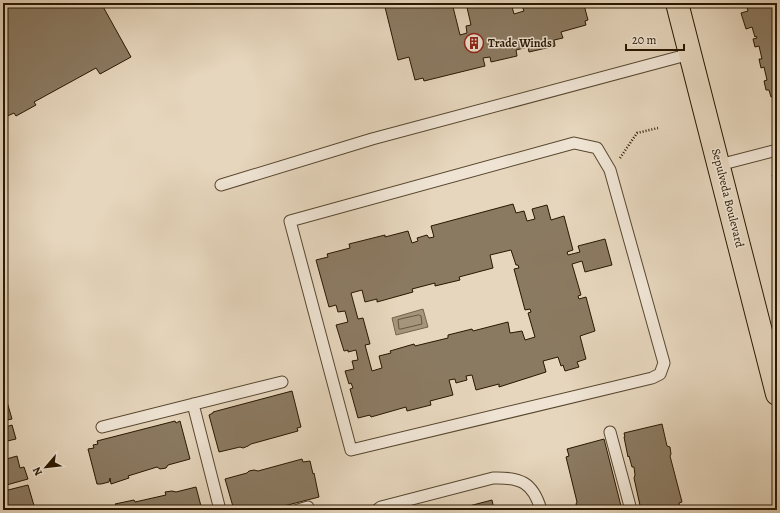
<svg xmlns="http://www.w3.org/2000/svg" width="780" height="513" font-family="Alegreya,serif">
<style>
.water{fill:#a6957d;stroke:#74634b}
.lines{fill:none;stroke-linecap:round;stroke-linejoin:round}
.shore{stroke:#68563e;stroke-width:1}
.building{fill:#8b7a62;stroke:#291700;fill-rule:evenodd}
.service-casing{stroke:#58472f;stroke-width:13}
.primary-casing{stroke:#291700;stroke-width:24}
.path{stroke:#291700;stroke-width:2.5;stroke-dasharray:1 2;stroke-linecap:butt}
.service{stroke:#efe4d4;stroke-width:11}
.primary{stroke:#e6d6bd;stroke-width:22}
.labels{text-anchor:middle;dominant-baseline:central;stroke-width:3;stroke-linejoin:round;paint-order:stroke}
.poi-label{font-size:12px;font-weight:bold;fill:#291700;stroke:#efe4d4;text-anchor:start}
.street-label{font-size:12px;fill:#291700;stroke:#efe4d4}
</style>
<rect width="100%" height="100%" fill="#e6d6bd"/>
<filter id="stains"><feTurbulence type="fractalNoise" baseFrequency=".005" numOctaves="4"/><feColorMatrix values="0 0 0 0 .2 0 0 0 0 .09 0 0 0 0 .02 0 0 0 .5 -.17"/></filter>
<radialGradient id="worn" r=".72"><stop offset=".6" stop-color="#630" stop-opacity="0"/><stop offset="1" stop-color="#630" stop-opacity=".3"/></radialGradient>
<path class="water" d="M423,309L428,327L396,335L392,318Z"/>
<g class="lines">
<path class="shore" d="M419,315L421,316L422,324L401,329H399L398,320Z"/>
</g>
<path class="building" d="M3,3H101L131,57L100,74L96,68L34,102L36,105L16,116L14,113L3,118Z
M384,3H452L460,35L467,33L466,26L471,25L466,3H511L514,14L524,11L522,6L518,7L517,3H586V4L584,5L588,20L585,21L586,25L561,32L563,38L554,40L555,46L529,52L528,47L516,50L517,56L491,62L490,57L483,58L485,66L424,81L423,78L415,80L409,57L398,60Z
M746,3H777V97V95L771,97L769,90H766L764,81L767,80L764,67L761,68L759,59H762L759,46L755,47L753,39L757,38L756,36L755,37L752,27L746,29L741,13L748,11Z
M777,174V193L772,175Z
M513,204L516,213L524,211L527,221L535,219L532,209L547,205L551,220L564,216L573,250L567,252L568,255L580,252L578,246L605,239L612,265L585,272L582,261L572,264L581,295L578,296L579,299L586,297L595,331L580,336L586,359L577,362L579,367L565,371L563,365L561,366L558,357L543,361L546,372L499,387V384L476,390L472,375L466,376L467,380L456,383L455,379L449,380L453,395L430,401L431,405L407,411L406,407L371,417L370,415L358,418L350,389L353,388L351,383L349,384L345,371L354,369L352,361L358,360L356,350L348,352V350L344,351L336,325L348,322L345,311L338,312L336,305L329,307L316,260L328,257L327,254L350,248L349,244L385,235V237L408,231L412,243L418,241L417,238L427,235L429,238L434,237L431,226ZM511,250L516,265H518L519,268L514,269L525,310L530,309L531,312L528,313L535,337L525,340L522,331L510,333L508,322L473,331L472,329L448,335V338L415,346L414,344L390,351L391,353L379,356L382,368L372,371L365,345L370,344L363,318L358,319L351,293L362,290L365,302L377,299V302L413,292L412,289L435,283V286L460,280L459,277L493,268L490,255Z
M292,391L301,427L297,428L298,431L251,444L248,446L243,448L240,447L219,452L209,415L213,413V412Z
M5,395L12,419L3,421V396Z
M175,421L176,423L180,421L190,459L168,465L166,468L160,469L157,467L128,476L129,478L111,484L110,478L109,482L101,484H97L88,449L94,448L93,445L98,444L97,441Z
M662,424L667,446L670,447L671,454L670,456L682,502L679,503L680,509L675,510H641L634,478L635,475L634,467H632L629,456L628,457L624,437H625L624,433Z
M12,425L16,439L3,442V428Z
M604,439L622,510H578L576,504L577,502L566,457L569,456L567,449Z
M17,456L20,468L24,467L28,479L3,486V460Z
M302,459L303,462L310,461L313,474L314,473L319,497L280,507L279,506L276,507V506L269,507V509L266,510H234L225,479L247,473L249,471L254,470L258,471Z
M28,485L35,509L3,510L4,491Z
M196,487L202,510H104L116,505L115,504L134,500L135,502L166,495L165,492L172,491L176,492Z
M492,500L494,510H454Z"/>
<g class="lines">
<g class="service-casing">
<path id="service" d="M574,143L597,148L610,170L664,363L660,374L652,378L351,450L290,221Z
M719,165L777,150
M221,185L372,139L690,54
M193,404L220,510
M102,427L282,382
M610,432L631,510
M298,510L308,507
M377,510L381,507L493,478C520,477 533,482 541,510"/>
</g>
<g class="primary-casing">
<path id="primary" d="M677,3L777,394"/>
</g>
<path class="path" d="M620,158L637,133L658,128"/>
<use href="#service" class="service"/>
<use href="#primary" class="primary"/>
</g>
<defs>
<g id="building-ring" transform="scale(1)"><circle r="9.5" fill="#efe4d4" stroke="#8f2418" stroke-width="1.5"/><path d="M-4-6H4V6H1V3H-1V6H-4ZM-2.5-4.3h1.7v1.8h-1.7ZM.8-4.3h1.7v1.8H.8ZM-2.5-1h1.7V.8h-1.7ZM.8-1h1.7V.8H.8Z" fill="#8f2418"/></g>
</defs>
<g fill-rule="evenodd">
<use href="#building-ring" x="474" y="43"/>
</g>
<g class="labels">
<g class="poi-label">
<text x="488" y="43">Trade Winds</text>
</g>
<g class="street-label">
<text transform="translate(728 198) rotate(76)">Sepulveda Boulevard</text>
</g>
</g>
<rect width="780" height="513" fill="none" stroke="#e6d6bd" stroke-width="16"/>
<rect x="4" y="4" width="772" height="505" fill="none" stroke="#291700" stroke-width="2"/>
<rect x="8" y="8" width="764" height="497" fill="none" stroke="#291700"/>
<g transform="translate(46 467) rotate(242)" stroke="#efe4d4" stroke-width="3" paint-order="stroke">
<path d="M0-3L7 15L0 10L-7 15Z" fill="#291700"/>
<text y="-6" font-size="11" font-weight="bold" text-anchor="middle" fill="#291700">N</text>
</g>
<path d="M626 44v6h58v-6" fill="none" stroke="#291700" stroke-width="2"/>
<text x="632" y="44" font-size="12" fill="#291700" stroke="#efe4d4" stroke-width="3" paint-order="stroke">20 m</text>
<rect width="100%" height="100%" filter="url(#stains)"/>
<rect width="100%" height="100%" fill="url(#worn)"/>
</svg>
